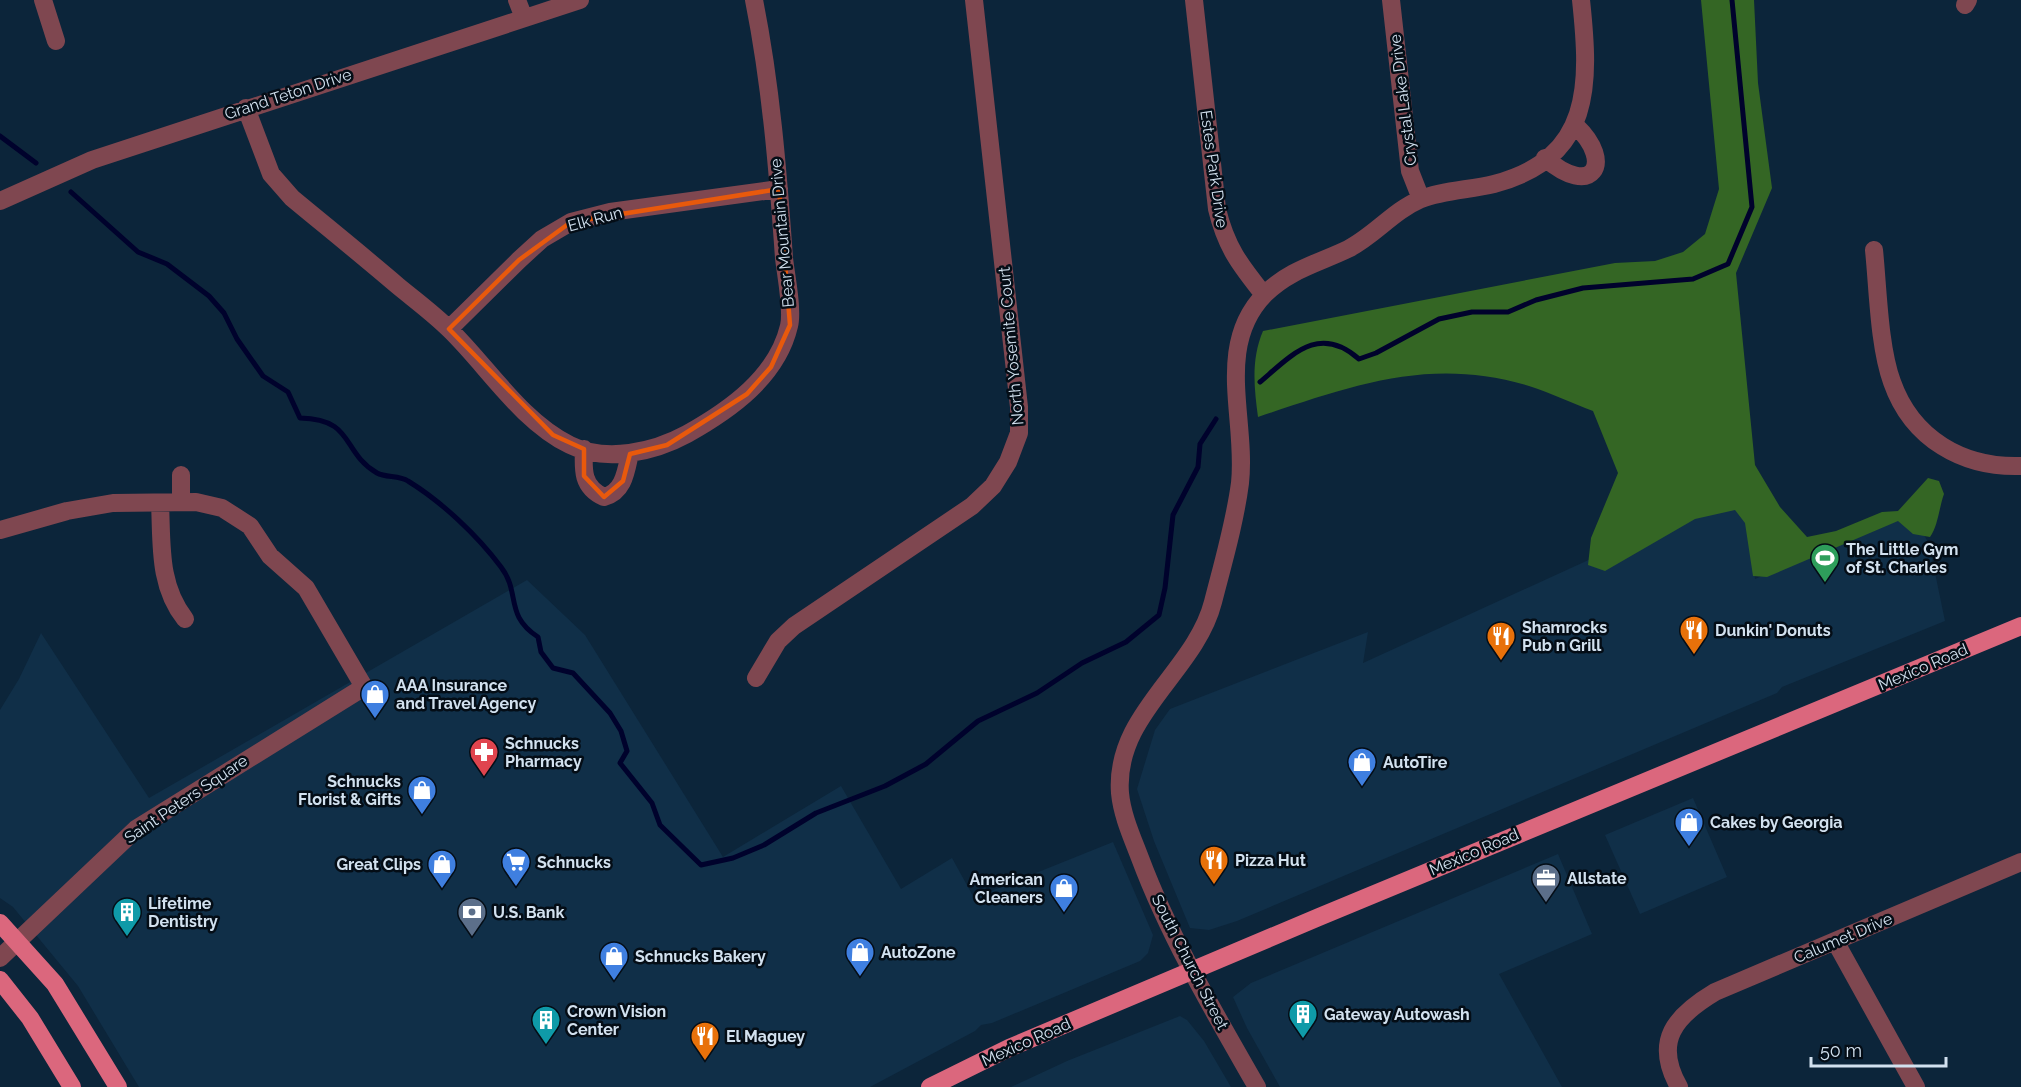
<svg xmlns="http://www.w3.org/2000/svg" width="2021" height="1087" font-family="Raleway,sans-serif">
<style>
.built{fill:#102f48}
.forest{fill:#346624}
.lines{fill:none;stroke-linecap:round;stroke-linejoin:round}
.stream{stroke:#00022c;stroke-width:5}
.minor{stroke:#7f4750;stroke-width:18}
.major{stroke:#db677d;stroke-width:18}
.marked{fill:none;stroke:#e8590c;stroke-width:4.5;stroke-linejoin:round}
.labels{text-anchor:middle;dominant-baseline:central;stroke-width:5;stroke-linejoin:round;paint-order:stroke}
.street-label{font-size:16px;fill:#d2e1ef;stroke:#040d16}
.poi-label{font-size:16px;font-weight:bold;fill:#d2e1ef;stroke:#040d16;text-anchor:start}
</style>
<rect width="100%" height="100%" fill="#0c253a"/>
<path class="built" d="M1746,488L1755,579L1912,513L1929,544L1945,621L1782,687L1777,693L1237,921L1209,930L1190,928L1154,841L1137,789L1155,730L1170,709L1368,632L1363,663Z
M527,580L585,635L723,857L841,786L901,889L952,858L974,898L1113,842L1153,935L1148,953L1140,961L992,1023L981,1025L975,1031L870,1087H139L78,986L13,907L0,898V710L19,679L41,633L149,798Z
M1693,798L1727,877L1640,914L1605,835Z
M1558,854L1592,934L1499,974L1562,1087H1280L1247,1028L1233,997L1251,983Z
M1180,1016L1187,1020L1204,1041L1231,1087H1011L1067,1061Z"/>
<path class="forest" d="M1701,0H1754L1758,83L1772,188L1736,273L1755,465L1780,507L1807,537L1836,531L1882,512L1898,511L1928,478L1939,481L1944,494C1939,508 1938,526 1930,537L1913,534L1898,521L1767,577L1753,576L1745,523L1735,510L1695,519L1605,571L1588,565L1591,538L1618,473L1593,411C1572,403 1551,393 1529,386C1429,356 1352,386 1258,417C1254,387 1251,359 1263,331L1615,263L1655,261L1683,252L1705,234L1719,189Z"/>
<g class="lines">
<path class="stream" d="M0,136L36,163
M71,192L138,252L167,264L209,296L224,313L237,339L263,376L288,392L300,418C355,419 341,452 377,473C386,478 399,475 408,481C442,502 477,535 501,567C521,593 504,615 538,637L541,652L553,668L573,673L610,713L621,731L627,751L620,763L652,803L660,825L701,865L733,858L764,845L816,813L885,786L926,764L978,721L1037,693L1082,663L1126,642L1159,615L1165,588L1173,515L1198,467L1200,444L1216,419
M1260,382C1293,354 1319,324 1359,359L1376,353L1439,319L1472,312H1508L1536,300L1583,288L1693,279L1728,264L1752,207L1732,0"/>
<path class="minor" d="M43,0L56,41
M517,0L524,18
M1194,0L1217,209C1226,247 1240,265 1264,295
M1391,0L1410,171L1421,199
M1965,5L1968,0
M246,108L271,174L292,198C327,227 363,256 398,286C415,300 434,314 450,330C488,367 521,421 570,445C606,463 654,452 687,434C730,410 777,377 789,326C793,310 786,276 784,258C778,172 771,85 754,0
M1545,158C1592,199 1615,163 1576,126
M0,201L92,160L580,0
M1874,250C1878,289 1879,347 1892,382C1912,439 1963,468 2021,466
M449,329L519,260L542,239L571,222L610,212L779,189
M584,449C583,470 582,487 604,497C624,492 626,471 630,453
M181,502V475
M160,503C162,543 158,585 185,619
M0,530L67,511L113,503L196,502L222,508L250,526L270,556L306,588L364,687L136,829L0,958
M756,678L778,641L794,626L972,506L993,486L1008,462L1019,433V407L974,0
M1835,941L1916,1087
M1257,1087C1214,1012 1170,938 1140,858C1132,837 1122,815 1120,793C1114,714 1195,672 1213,602C1223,563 1235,522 1240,483C1247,419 1214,346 1265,294C1289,270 1319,263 1348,249C1374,236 1393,211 1421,199C1444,190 1470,190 1494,184C1593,158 1590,84 1581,0
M1679,1087C1653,1041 1675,1016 1715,992L2021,862"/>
<path class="major" d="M0,923L55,984L118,1087
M0,980L30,1018L72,1087
M930,1087L1009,1048L1319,917L2021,626"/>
</g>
<path class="marked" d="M779,189L790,325L771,367L747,394L667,445L630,454L623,481L604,497L584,476V449L553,435L449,329L519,260L571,222Z"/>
<defs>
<g id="stadium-pin" transform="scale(1.5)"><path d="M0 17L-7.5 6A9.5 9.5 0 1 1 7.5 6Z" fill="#2e9e5b" stroke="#040d16"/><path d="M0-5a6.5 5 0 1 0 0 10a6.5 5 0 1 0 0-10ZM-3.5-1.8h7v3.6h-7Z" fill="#fff"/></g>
<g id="restaurant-pin" transform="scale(1.5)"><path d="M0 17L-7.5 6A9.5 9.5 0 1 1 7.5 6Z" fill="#e8710a" stroke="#040d16"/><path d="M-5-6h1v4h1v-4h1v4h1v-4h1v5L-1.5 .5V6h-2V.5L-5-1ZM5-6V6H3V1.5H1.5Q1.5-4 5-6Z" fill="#fff"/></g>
<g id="shop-pin" transform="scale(1.5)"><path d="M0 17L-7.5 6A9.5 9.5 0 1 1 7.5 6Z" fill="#3f7fe0" stroke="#040d16"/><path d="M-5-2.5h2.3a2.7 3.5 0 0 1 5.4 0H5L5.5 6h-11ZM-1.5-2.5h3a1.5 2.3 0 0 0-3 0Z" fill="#fff"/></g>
<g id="pharmacy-pin" transform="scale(1.5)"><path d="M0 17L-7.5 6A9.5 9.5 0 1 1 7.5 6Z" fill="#e0444e" stroke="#040d16"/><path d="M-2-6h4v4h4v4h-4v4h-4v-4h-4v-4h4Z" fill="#fff"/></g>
<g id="supermarket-pin" transform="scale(1.5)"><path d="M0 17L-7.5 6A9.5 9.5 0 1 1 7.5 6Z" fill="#3f7fe0" stroke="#040d16"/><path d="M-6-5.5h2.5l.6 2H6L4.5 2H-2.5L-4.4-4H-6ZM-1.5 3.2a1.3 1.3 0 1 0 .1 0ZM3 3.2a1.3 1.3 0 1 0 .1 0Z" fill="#fff"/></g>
<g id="office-pin" transform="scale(1.5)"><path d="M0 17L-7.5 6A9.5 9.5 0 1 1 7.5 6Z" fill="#5c6f8a" stroke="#040d16"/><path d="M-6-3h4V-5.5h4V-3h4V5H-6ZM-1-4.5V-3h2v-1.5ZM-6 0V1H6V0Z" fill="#fff"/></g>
<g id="building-pin" transform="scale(1.5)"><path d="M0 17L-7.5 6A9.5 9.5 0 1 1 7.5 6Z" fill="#0f9aa8" stroke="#040d16"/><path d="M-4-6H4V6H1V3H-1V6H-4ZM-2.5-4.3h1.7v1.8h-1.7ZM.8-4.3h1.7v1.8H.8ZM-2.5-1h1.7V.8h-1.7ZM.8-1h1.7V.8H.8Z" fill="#fff"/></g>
<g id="bank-pin" transform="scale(1.5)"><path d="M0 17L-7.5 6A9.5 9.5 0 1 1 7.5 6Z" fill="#5c6f8a" stroke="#040d16"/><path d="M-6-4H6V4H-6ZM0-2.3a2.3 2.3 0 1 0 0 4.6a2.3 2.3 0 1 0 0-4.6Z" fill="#fff"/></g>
</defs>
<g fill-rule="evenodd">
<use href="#stadium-pin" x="1825" y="558"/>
<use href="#restaurant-pin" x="1694" y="630"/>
<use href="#restaurant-pin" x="1501" y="636"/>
<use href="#shop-pin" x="375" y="694"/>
<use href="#pharmacy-pin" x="484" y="752"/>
<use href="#shop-pin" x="1362" y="762"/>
<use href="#shop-pin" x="422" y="790"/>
<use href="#shop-pin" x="1689" y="822"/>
<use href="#restaurant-pin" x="1214" y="860"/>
<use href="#supermarket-pin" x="516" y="862"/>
<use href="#shop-pin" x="442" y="864"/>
<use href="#office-pin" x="1546" y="878"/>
<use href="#shop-pin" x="1064" y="888"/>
<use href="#building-pin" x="127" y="912"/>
<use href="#bank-pin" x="472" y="912"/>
<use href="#shop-pin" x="860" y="952"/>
<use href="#shop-pin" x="614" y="956"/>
<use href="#building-pin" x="1303" y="1014"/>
<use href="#building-pin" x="546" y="1020"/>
<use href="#restaurant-pin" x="705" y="1036"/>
</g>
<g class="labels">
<g class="street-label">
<text transform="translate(288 94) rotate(-18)">Grand Teton Drive</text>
<text transform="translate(1403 100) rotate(-97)">Crystal Lake Drive</text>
<text transform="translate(1214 169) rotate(82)">Estes Park Drive</text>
<text transform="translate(595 219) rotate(-15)">Elk Run</text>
<text transform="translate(782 233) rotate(-95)">Bear Mountain Drive</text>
<text transform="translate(1011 346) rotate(-95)">North Yosemite Court</text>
<text transform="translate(1923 667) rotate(-23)">Mexico Road</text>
<text transform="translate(186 799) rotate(-34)">Saint Peters Square</text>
<text transform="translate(1474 852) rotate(-23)">Mexico Road</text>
<text transform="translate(1843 938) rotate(-23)">Calumet Drive</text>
<text transform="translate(1190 962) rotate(63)">South Church Street</text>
<text transform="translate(1026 1042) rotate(-24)">Mexico Road</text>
</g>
<g class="poi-label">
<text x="1846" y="549">The Little Gym<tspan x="1846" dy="18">of St. Charles</tspan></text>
<text x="1522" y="627">Shamrocks<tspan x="1522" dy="18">Pub n Grill</tspan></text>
<text x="1715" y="630">Dunkin' Donuts</text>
<text x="396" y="685">AAA Insurance<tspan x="396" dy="18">and Travel Agency</tspan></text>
<text x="505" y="743">Schnucks<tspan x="505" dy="18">Pharmacy</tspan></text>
<text x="1383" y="762">AutoTire</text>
<text x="401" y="781" text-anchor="end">Schnucks<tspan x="401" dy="18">Florist &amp; Gifts</tspan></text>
<text x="1710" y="822">Cakes by Georgia</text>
<text x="1235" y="860">Pizza Hut</text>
<text x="537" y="862">Schnucks</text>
<text x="421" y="864" text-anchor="end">Great Clips</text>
<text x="1567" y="878">Allstate</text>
<text x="1043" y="879" text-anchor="end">American<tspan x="1043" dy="18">Cleaners</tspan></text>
<text x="148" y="903">Lifetime<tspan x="148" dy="18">Dentistry</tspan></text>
<text x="493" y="912">U.S. Bank</text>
<text x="881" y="952">AutoZone</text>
<text x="635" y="956">Schnucks Bakery</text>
<text x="567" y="1011">Crown Vision<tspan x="567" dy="18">Center</tspan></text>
<text x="1324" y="1014">Gateway Autowash</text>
<text x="726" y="1036">El Maguey</text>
</g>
</g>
<path d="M1811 1057v9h135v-9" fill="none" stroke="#d2e1ef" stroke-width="3"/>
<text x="1820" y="1057" font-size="18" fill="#d2e1ef" stroke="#040d16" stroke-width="4.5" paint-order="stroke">50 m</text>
</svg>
